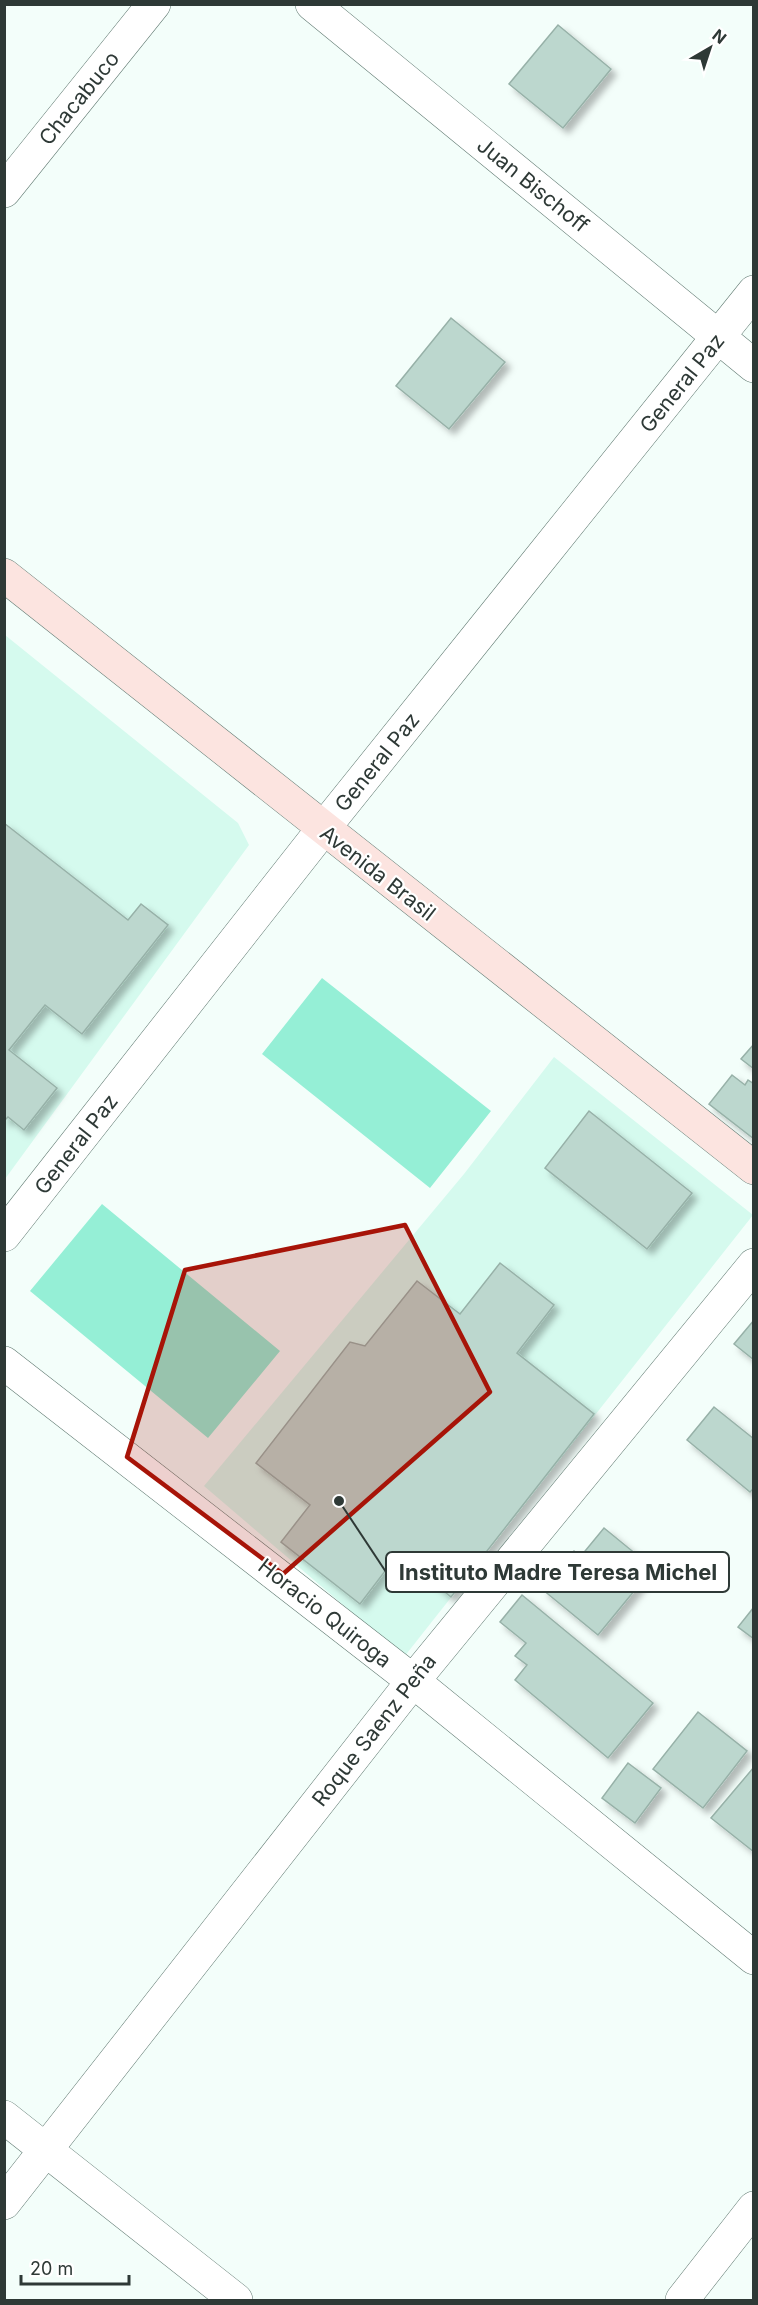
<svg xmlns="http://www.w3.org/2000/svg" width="758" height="2305" font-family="Inter,sans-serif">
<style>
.built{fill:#d5faee}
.green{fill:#95efd6}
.building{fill:#bcd7ce;stroke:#97b1a8;stroke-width:1.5;filter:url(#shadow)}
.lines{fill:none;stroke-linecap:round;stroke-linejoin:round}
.minor-casing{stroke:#617a72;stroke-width:34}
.secondary-casing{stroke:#617a72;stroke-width:34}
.minor{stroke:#fff;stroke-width:33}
.secondary{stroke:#fce4e0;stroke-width:33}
.marked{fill:#a71408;fill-opacity:0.2;stroke:#a71408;stroke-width:4.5;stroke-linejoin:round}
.labels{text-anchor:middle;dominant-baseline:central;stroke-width:4.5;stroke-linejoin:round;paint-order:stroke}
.street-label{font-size:21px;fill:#2e3936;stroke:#fff}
.leader{fill:none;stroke:#2e3936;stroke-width:2}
.callout-dot{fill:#2e3936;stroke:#fff;stroke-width:2}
.callout{fill:#fff;stroke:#2e3936;stroke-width:2}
.callout-label{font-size:22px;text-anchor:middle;font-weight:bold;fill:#2e3936}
</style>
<defs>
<filter id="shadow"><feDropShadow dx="5.5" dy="5.5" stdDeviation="3" flood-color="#0004"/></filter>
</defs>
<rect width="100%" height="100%" fill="#f3fefa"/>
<path class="built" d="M5,635L238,823L249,845L5,1179Z
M554,1057L753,1215L404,1657L204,1486L464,1174Z"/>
<path class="green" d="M322,978L491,1111L430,1188L262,1054Z
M102,1204L280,1351L208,1438L30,1291Z"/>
<path class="building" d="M558,25L611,69L563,128L509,84Z
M451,318L505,362L449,429L396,386Z
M4,823L128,920L141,904L168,925L82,1034L45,1005L9,1050L57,1088L24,1130L8,1117L4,1121Z
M754,1044V1069L741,1059Z
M732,1075L745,1085L748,1080L754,1084V1139L709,1104Z
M589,1111L692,1193L647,1249L545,1168Z
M500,1263L554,1305L517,1353L594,1414L451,1597L398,1554L360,1604L281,1542L310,1505L256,1463L350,1342L365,1346L417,1281L460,1314Z
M754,1320V1360L734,1344Z
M714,1407L754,1439V1488L750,1492L687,1440Z
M604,1528L653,1568L598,1635L543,1590L574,1551L581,1556Z
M522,1595L653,1703L608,1758L515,1680L527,1665L515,1656L526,1643L500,1622Z
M754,1607V1639L738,1627Z
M698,1712L747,1751L703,1808L653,1769Z
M628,1763L661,1788L635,1823L602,1798Z
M754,1767V1852L711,1818Z"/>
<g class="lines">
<g class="minor-casing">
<path id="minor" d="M312,4L754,366
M4,191L154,4
M4,1235L323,829L754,292
M4,1363L413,1681L754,1958
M4,2117L236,2300
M4,2203L413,1681L754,1265
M682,2300L754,2208"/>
</g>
<g class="secondary-casing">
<path id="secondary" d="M4,575L754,1168"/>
</g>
<use href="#minor" class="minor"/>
<use href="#secondary" class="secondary"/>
</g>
<path class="marked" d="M405,1225L490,1392L283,1574L127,1457L185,1270Z"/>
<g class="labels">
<g class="street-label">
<text transform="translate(79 98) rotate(-51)">Chacabuco</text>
<text transform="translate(533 185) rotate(39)">Juan Bischoff</text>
<text transform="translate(682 383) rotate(-51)">General Paz</text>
<text transform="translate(377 762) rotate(-51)">General Paz</text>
<text transform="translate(378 873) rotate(38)">Avenida Brasil</text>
<text transform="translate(76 1144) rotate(-52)">General Paz</text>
<text transform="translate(325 1613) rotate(38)">Horacio Quiroga</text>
<text transform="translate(374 1730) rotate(-52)">Roque Saenz Peña</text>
</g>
</g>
<path class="leader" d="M339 1501L386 1572"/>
<circle class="callout-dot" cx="339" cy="1501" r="6"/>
<rect class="callout" x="386" y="1552" width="343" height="40" rx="6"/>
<g class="callout-label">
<text x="558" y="1580">Instituto Madre Teresa Michel</text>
</g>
<rect width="758" height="2305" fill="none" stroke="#2e3936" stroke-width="12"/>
<g transform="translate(710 48) rotate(39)" stroke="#ffffff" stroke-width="4.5" paint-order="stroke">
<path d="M0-4.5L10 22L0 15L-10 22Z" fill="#2e3936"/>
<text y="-9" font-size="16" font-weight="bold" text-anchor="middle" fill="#2e3936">N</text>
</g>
<path d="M21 2275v9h108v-9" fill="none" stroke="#2e3936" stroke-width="3"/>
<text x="30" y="2275" font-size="18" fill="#2e3936" stroke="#ffffff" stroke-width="4.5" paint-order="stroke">20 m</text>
</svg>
